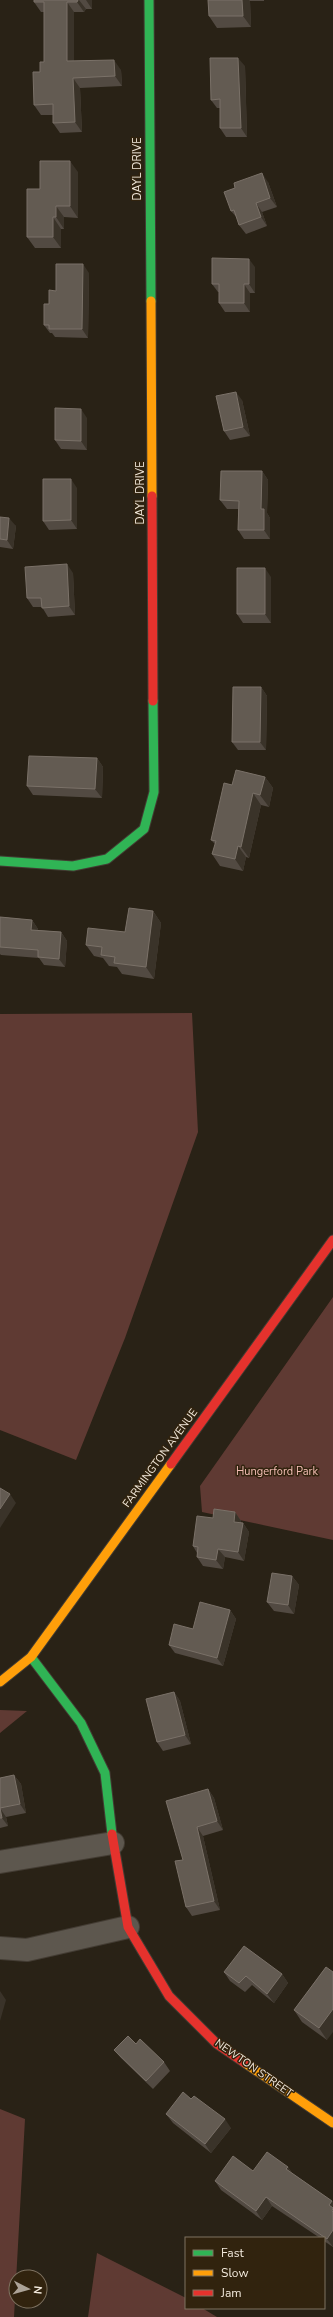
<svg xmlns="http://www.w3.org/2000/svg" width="333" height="2317" font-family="'Nunito Sans',sans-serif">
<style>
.green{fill:#5f3a33}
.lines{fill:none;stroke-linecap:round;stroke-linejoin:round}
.street-casing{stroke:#433c33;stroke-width:24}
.fast-casing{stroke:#433c33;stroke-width:11}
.slow-casing{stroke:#433c33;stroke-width:11}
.jam-casing{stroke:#433c33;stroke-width:11}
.street{stroke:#5d574e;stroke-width:22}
.fast{stroke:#30b455;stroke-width:9}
.slow{stroke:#ff9f0a;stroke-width:9}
.jam{stroke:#e5322d;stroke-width:9}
.wall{fill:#524a42}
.shaded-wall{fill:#3a3329}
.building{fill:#635b52;stroke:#7a7168}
.labels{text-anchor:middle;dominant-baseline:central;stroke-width:3;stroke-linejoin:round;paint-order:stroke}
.street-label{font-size:11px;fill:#f2e9dc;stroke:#31230e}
.park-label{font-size:11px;fill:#f4beb5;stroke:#31230e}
</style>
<rect width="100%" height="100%" fill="#292216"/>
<path class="green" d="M192,1013L198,1132L125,1338L76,1460L0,1430V1014Z
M333,1297V1540L202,1512L200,1486Z
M0,1710L27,1711L0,1733Z
M0,2109L25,2119L14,2317H0Z
M97,2253L186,2298V2308H202L217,2317H88Z"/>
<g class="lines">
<g class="street-casing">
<path id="street" d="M0,1862L113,1843
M0,1948L27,1950L128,1927"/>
</g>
<g class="fast-casing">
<path id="fast" d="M149,0L151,301
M0,861L73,866L107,859L144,829L154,792L153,701
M31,1657L81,1723L105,1773L112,1834"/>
</g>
<g class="slow-casing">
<path id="slow" d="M151,301L152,496
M0,1682L31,1657L171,1464
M245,2063L333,2123"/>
</g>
<g class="jam-casing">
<path id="jam" d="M152,496L153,701
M171,1464L333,1240
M112,1834L128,1927L169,1996L217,2044L245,2063"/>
</g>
<use href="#street" class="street"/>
<use href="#fast" class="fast"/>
<use href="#slow" class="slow"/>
<use href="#jam" class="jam"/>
</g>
<path class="wall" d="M34,0H92V9H86L84,12H74V61L121,70L122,86L80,88L82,132L60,133L53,123V115H41L34,105L40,72L44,62V12H41L34,2Z
M208,0H264V1H250L251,27L217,28L209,16Z
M245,66L247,137H226L220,128V108H217L211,100Z
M78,172V218L64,217V229H61V248H35L27,237L40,189Z
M268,182L277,207L262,212L267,226L246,234L239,225L238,219L231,211Z
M255,267V293H250V312H225L219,303V292H218L212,284Z
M89,273L88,338L55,337L52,333H50L44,325L49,304L56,291Z
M242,400L250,436L230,440L224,431Z
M87,418V450L61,449L55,440Z
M262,471L268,480L267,513L270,518V539H244L238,530V509H227L220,500Z
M77,488V529L49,530L43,521Z
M0,517L16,526L13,549L0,547Z
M73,573L75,615L48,617L42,607H33L27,598Z
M271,577V623H243L237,614Z
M261,687L267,696L266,750H238L232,742Z
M97,758L103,767L102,798L33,795L27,786Z
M265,777L273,788L269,807L261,805L249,858L246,857L243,871L220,866L212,854L215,844L211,840L232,785Z
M153,911L161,923L154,979L122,974L117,967L109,966L103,958L94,956L86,945L125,932Z
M0,917L32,920L38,929V930L61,932L67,941L65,967L44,965L39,958L1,955L0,954Z
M235,1512L241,1521V1523H243L249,1532L244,1561L225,1557L223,1569L203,1566L197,1557V1553L193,1546L213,1518Z
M292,1576L299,1585L294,1614L274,1611L267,1602Z
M230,1610L236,1619L223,1666L175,1653L169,1645L193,1629Z
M174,1692L180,1701L191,1744L163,1751L157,1742Z
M14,1775L21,1784L26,1813L6,1817L8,1826L0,1828V1778Z
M208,1789L214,1798L223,1830L203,1836L220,1910L192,1916L186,1907L183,1860Z
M326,1967L327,2040L302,2022L294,2010Z
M224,1972L282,1974L288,1983L274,2003L252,1985L245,1992L230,1981Z
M136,2044L164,2062L170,2071L153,2089L121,2058L114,2050Z
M166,2114L231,2128L211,2153L173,2123Z
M288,2167L292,2173L333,2202V2247L324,2241V2238H320L272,2206L262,2220L221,2190L215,2181L253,2171Z"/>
<path class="shaded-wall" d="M78,0H79L86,9L84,12L77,2Z
M86,0H92V9Z
M242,0H249L250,1L251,27L243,16Z
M67,2L74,12V72L67,61Z
M238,58L245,66L247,137L241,128Z
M114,60L121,70L122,86L115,76Z
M73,78L80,88L82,132L75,122Z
M70,161L78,172V218L70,206Z
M262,173L268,182L277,207L270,198Z
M256,203L262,212L267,226L261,217Z
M56,206L64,217V229L56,217Z
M53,217L61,229V248L53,237Z
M249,259L255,267V293L249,284Z
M83,264L89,273L88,338L82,329Z
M244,284L250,293V312L244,303Z
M236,392L242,400L250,436L243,427Z
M81,409L87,418V450L81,441Z
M262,471L268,480L267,513L270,518V539L264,530L261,509Z
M71,479L77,488V529L71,520Z
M9,518L16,526L13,549L7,540Z
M67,564L73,573L75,615L69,606Z
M265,568L271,577V623L265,614Z
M261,687L267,696L266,750L260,742Z
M97,758L103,767L102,798L95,789Z
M265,777L273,788L269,807L260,795Z
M253,793L261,805L249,858L241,847Z
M238,846L246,857L243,871L235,859Z
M153,911L161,923L154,979L146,967Z
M32,920L38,929L37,939L31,930Z
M61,932L67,941L65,967L59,959Z
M10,1494L16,1503L0,1528V1509Z
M235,1512L241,1521L240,1530L234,1522Z
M243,1523L249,1532L244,1561L238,1552Z
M218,1549L225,1557L223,1569L216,1560Z
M292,1576L299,1585L294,1614L288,1605Z
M230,1610L236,1619L223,1666L217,1658Z
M174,1692L180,1701L191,1744L185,1735Z
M14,1775L21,1784L26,1813L20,1804Z
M208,1789L214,1798L223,1830L217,1821Z
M0,1808L6,1817L8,1826L2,1818Z
M197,1827L203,1836L220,1910L214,1901Z
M282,1974L288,1983L274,2003L267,1994Z
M0,1991L6,2000L0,2021Z
M333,2009V2032L327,2040L319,2028Z
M225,2119L231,2128L211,2153L205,2144Z
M288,2167L294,2176L286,2169Z
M266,2197L272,2206L262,2220L256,2211Z
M332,2201L333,2202V2212L329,2205Z
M333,2230V2247L327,2239Z"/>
<path class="building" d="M34,0H78L77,2H67V61L114,60L115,76L73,78L75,122L53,123V104L34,105L33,72H40V62H44V2H34Z
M208,0H242L243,16H209Z
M210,58H238L241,128H220V99L211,100Z
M40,161H70V206H56V217H53V237H27V189H40Z
M262,173L270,198L256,203L261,217L239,225L234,210L231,211L224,192L235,188L234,183Z
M212,258L249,259V284H244V303H219V284H212Z
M56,264H83L82,329H49V325H44V304H49V290L56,291Z
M236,392L243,427L224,431L216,396Z
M55,408L81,409V441L55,440Z
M221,471H262L261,509H264V530H238L239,501L220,500Z
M43,479H71V520L43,521Z
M0,517L9,518L7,540L0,539Z
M67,564L69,606L42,608L41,598H27L25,567Z
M237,568H265V614H237Z
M233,687H261L260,742H232Z
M29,756L97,758L95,789L27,786Z
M236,770L265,777L260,795L253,793L241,847L238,846L235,859L212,854L216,841L211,840L224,783L232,785Z
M129,908L153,911L146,967L114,963L115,957L101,955L102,947L86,945L88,928L125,932Z
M0,917L32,920L31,930L61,932L59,959L38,957V950L0,947Z
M0,1488L10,1494L0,1509Z
M214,1509L235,1512L234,1522L243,1523L238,1552L218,1549L216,1560L197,1557L198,1547L193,1546L197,1516L213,1518Z
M272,1573L292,1576L288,1605L267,1602Z
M200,1602L230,1610L217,1658L169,1645L174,1624L193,1629Z
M174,1692L185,1735L157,1742L146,1699Z
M14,1775L20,1804L0,1808L2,1818H0V1778Z
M208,1789L217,1821L197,1827L214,1901L186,1907L175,1861L183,1860L166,1801Z
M244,1946L282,1974L267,1994L246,1976L239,1983L224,1972Z
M326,1967L333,1972V2009L319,2028L294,2010Z
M128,2036L136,2044L140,2039L164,2062L146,2081L114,2050Z
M183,2092L191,2099L194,2096L225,2119L205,2144L166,2114Z
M267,2152L288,2167L286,2169L332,2201L329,2205L333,2208L332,2211L333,2212V2230L327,2239L266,2197L256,2211L215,2181L233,2156L253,2171Z"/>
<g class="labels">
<g class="street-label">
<text transform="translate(137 169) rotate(-90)">DAYL DRIVE</text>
<text transform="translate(140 493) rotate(-90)">DAYL DRIVE</text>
<text transform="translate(160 1458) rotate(-54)">FARMINGTON AVENUE</text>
<text transform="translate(254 2068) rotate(35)">NEWTON STREET</text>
</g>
<g class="park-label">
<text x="277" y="1471">Hungerford Park</text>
</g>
</g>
<rect x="185" y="2237" width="140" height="72" fill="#31230e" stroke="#7e7260"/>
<rect x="193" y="2250" width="20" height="6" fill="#30b455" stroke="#7e7260"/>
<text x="221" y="2257" font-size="12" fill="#f2e9dc">Fast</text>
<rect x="193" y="2270" width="20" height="6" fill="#ff9f0a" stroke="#7e7260"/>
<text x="221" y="2277" font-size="12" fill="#f2e9dc">Slow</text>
<rect x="193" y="2290" width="20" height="6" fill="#e5322d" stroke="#7e7260"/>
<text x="221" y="2297" font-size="12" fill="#f2e9dc">Jam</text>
<g transform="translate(28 2289) rotate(96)"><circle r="19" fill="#31230e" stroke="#7e7260"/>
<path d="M0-3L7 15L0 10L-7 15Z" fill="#aca397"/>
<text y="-6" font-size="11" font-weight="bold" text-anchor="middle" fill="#f2e9dc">N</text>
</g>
</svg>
